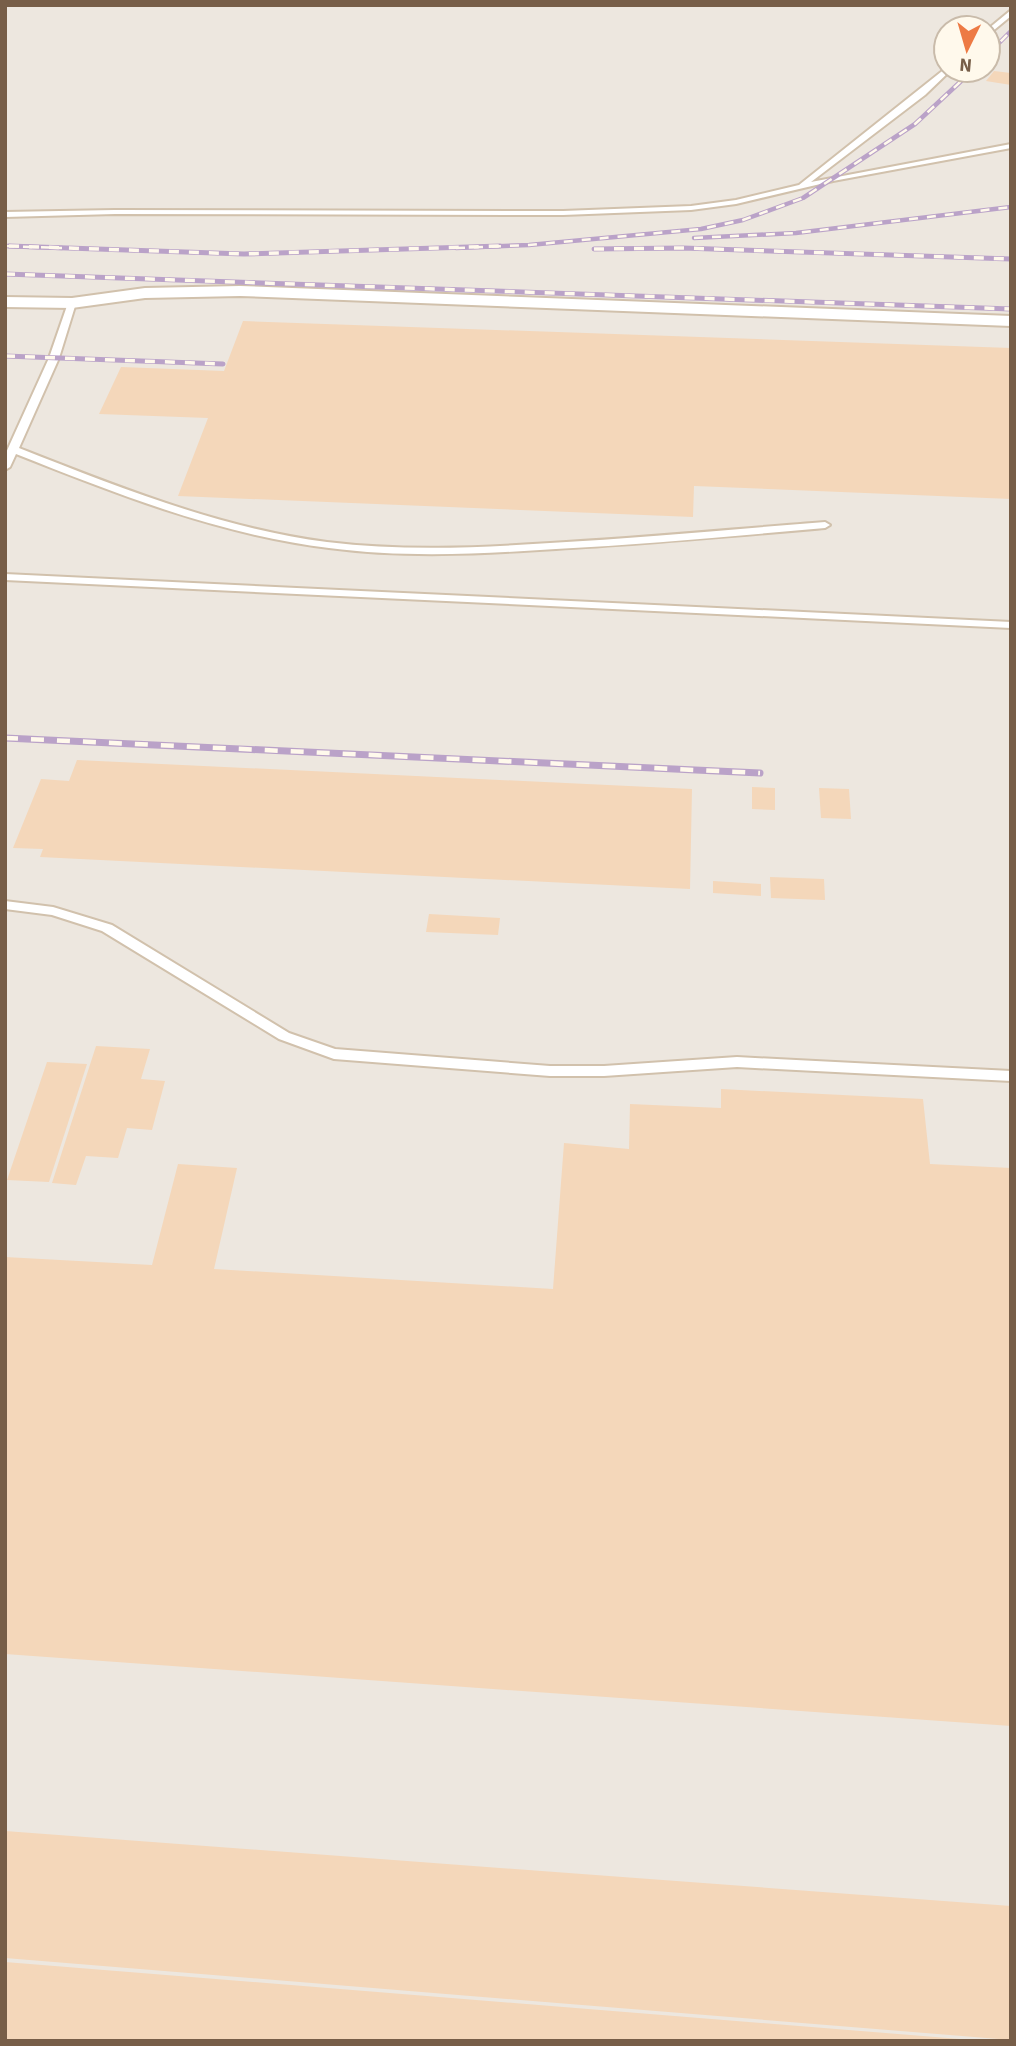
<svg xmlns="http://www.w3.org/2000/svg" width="1016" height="2046" font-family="'Source Sans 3',sans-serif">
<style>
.industrial{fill:#ede7df;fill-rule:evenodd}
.building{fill:#f4d7ba}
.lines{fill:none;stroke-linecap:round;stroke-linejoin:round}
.service-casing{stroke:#d1c1ac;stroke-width:4}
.minor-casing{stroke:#d1c1ac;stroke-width:4}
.service{fill:#fff;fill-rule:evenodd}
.minor{fill:#fff;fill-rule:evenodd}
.rail-far2-casing{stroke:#baa2c8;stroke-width:4.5}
.rail-far1-casing{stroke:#baa2c8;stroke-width:5}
.rail-casing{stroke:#baa2c8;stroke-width:7}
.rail-far2{stroke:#fff9ec;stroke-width:2.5;stroke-dasharray:9;stroke-linecap:butt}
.rail-far1{stroke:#fff9ec;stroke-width:3.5;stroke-dasharray:10;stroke-linecap:butt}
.rail{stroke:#fff9ec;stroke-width:4.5;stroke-dasharray:13;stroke-linecap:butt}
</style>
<rect width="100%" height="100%" fill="#fdf6e4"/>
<path class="industrial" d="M5,5H1011V2041H5ZM946,28H988V70H946Z"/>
<path class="building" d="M994,71L1011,73V85L986,81Z
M243,321L1011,348V499L694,486L693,517L178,496L208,418L99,414L121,367L224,371Z
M77,760L692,789L690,889L40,857L43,849L13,848L41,779L69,781Z
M752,787L775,788V810L752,809Z
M819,788L849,789L851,819L821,818Z
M770,877L824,879L825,900L771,898Z
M713,881L761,884V896L713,893Z
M429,914L500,918L498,935L426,932Z
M96,1046L150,1049L141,1079L165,1081L152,1130L127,1128L118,1158L86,1156L76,1185L52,1183Z
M47,1062L87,1064L49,1182L7,1180Z
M721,1089L923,1099L930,1164L1011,1168V1726L5,1654V1257L152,1265L178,1164L237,1168L214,1269L553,1289L564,1143L629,1149L630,1104L721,1108Z
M5,1831L1011,1906V2040L5,1958Z
M5,1962L960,2039V2041H5Z"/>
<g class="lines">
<g class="service-casing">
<path id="service" d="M1011,10V16L988,35V29Z
M946,68V70H951L925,95L811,182L1011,144V148L833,181L736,204L691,210L563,215L115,214L5,217V212L115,210L563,211L691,206L736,200L799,185Z
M72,300L76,303L59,358L19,448C118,487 220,528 327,542C401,551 476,548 550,543C642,538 733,529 825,522L830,525L825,528C735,536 646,544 556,549C481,554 404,558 329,548C220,535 117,494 16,454L10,467L5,470V455L49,358L68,303Z
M5,574L1011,622V628L5,580Z
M5,901L53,907L112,925L289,1033L335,1049L550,1066H604L737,1057L1011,1071V1081L737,1067L604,1076H550L334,1059L279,1039L102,931L52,915L5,909Z"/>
</g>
<g class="minor-casing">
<path id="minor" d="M240,286L1011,316V326L240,296L145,298L72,308L5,307V297L72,298L145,288Z"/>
</g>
<use href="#service" class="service"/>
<use href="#minor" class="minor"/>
<g class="rail-far2-casing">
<path id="rail-far2" d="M988,54L1011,31
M694,238L796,233L1011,207
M5,246L62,248
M456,248L529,245L701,229L743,220L803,198L915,124L973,70"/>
</g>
<g class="rail-far1-casing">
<path id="rail-far1" d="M9,246L244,254L500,246
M594,249L683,248L1011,259
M5,274L1011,309
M5,356L223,364"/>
</g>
<g class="rail-casing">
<path id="rail" d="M5,738L760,773"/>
</g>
<use href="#rail-far2" class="rail-far2"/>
<use href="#rail-far1" class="rail-far1"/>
<use href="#rail" class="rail"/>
</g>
<rect width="1016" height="2046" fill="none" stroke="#775e48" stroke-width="14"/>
<g transform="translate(967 49) rotate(185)"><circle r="33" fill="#fff9ec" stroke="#c9bbaa" stroke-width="2"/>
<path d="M0-5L12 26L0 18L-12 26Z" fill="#ed7a44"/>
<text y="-10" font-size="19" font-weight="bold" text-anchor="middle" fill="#775e48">N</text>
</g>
</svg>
